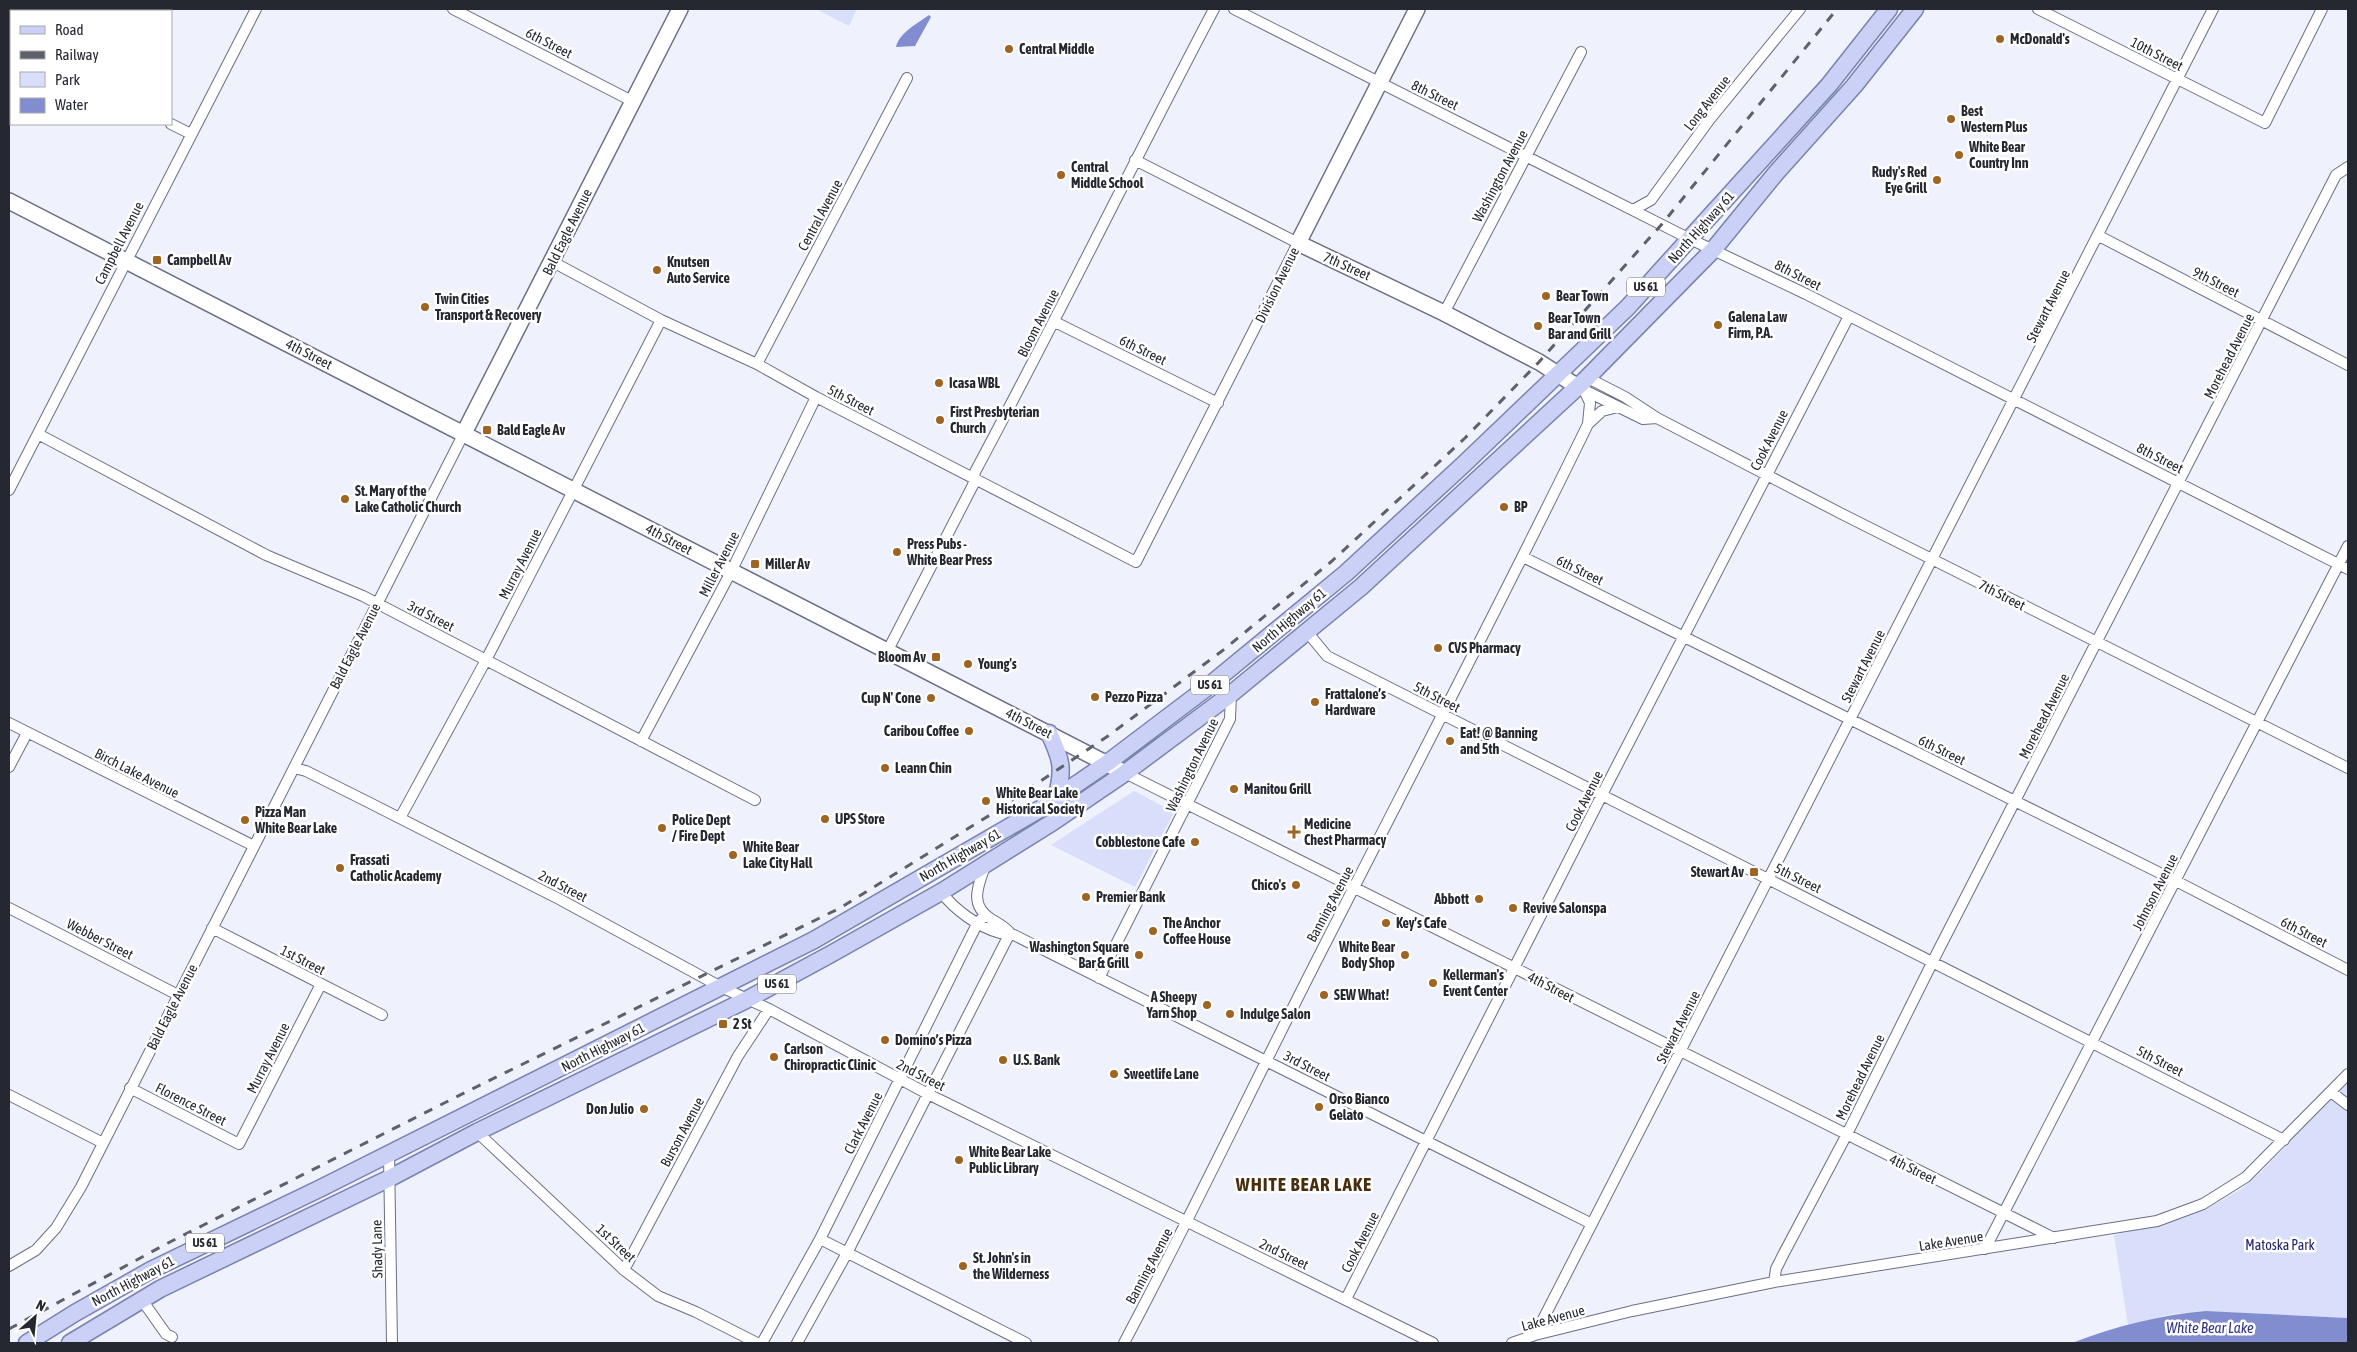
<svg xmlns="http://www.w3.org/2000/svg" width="2357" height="1352" font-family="'Asap Condensed',sans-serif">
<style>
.green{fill:#d9dffb}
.water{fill:#828dcf}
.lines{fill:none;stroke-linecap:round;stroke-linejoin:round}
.street-casing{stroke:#6a6f86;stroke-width:12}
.secondary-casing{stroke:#6a6f86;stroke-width:18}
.primary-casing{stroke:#7a82ad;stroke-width:19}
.street{stroke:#fff;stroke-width:10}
.secondary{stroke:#fff;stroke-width:15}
.primary{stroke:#cbd1f6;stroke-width:16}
.rail{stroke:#5e606b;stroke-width:3;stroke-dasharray:9 9;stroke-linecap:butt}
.poi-dot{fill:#9e6522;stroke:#fff;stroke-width:2}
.labels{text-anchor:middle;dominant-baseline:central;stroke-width:5;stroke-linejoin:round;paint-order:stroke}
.shield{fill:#fff;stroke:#66686f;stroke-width:1}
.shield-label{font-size:12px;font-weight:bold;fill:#252731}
.poi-label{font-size:14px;font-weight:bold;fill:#252731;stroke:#fff;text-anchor:start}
.street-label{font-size:14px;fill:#252731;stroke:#fff}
.park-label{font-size:14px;fill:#242371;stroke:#fff}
.water-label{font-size:15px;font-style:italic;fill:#313584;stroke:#fff}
.district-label{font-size:19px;font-weight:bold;letter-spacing:1px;fill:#492e0e;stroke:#fff}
</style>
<rect width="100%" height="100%" fill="#eff1fc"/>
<path class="green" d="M816,9H857L849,26Z
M1134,791L1174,812L1135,887L1051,845Z
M2348,1079V1318L2206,1311L2171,1314L2128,1325L2114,1235L2184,1218L2212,1206L2243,1188L2264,1169Z"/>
<path class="water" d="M929,15L931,17L915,46L896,47C899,33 918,23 929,15Z
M2206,1311L2348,1318V1343H2072C2115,1326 2160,1315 2206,1311Z"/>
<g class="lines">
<g class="street-casing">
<path id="street" d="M453,9L632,101
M1234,9L1690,239L1806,294L2348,569
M2038,9L2265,123L2322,9
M171,124L191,134
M1633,210L1651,200L1710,119L1800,9
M2099,236L2348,365
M553,262L661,320L757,364L816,397L1136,562L1298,243L1135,160
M1444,313L1581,52
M1055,322L1218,403
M757,364L907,78
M1588,378L1625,397L1657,418L1844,515L2348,768
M1582,389L1643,419L1657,418
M1588,424L1602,411L1618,407
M38,434L266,555L363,596L755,800
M9,490L256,9
M1523,557L2176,881L2348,970
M1308,633L1327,656L2284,1140
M888,650L973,485L975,472C1057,319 1133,163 1214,9
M9,723L254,846
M641,741L731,572L816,397
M9,767L27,733
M294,768L306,771L368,802L561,900L721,987L769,1009L928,1094L1433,1343
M1125,773L2054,1238
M400,818L486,660L661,320
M985,866C978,886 969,905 991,919C999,924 1004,926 1010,933
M941,892C955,910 978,927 1000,933C1006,934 1011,933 1016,936L1592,1224
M9,908L178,995
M212,928L382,1015
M1099,978L1230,719L1231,694
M130,1088L239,1144L321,984
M2331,1092L2348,1105
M9,1095L103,1143
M477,1132L624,1270L658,1296L696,1312L757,1343
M389,1154L392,1343
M820,1239L1026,1343
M1985,1249L2348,546
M9,1266L36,1250L56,1228L81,1187L464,433
M624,1270L738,1056L769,1009
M1774,1282L1776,1269L1783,1255L1846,1136L1938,951L2336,175L2348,167
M1346,1299L1608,783L1849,316
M142,1300L166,1334L172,1337
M1535,1335C1762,894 1987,451 2213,9
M762,1343L820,1239L978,922L986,915
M797,1343L847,1253L1010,933
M1124,1343C1193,1213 1255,1081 1322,950C1411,775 1502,601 1588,424L1590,403L1584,390
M1512,1343L1535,1335L1632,1311L1774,1282L2157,1221L2203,1204L2246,1177L2348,1074"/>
</g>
<g class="secondary-casing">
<path id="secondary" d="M1417,9L1298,243L1444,313L1539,362L1578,387
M9,201L1125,773
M464,433L680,9"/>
</g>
<g class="primary-casing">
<path id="primary" d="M1049,733C1062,760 1064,770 1056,798
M27,1343L75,1313L151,1270L321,1188L814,940L1040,809L1106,764L1205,689L1346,573L1464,464L1558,374L1628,307L1683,246L1829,85L1889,9
M70,1343L160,1289L390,1178L477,1132L746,1000L831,954L941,892L1053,822L1125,773L1231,694L1361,587L1584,381L1713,250L1776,173L1854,86L1915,9"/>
</g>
<use href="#street" class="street"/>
<use href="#secondary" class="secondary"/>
<use href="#primary" class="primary"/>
<path class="rail" d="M9,1329L168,1243L466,1092L840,908L990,815L1108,736L1222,651L1332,561L1465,438L1539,362L1662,224L1837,9"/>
</g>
<g class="poi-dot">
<circle cx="2000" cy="39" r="5"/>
<circle cx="1009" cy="49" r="5"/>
<circle cx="1951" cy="119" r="5"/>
<circle cx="1959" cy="155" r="5"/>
<circle cx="1061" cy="175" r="5"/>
<circle cx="1937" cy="180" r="5"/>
<rect x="152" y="255" width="10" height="10" rx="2.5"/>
<circle cx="657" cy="270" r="5"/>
<circle cx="1546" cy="296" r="5"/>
<circle cx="425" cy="307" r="5"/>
<circle cx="1718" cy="325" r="5"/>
<circle cx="1538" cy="326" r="5"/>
<circle cx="939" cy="383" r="5"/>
<circle cx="940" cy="420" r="5"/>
<rect x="482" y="425" width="10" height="10" rx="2.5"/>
<circle cx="345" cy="499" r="5"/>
<circle cx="1504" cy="507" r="5"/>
<circle cx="897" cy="552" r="5"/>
<rect x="750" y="559" width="10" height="10" rx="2.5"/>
<circle cx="1438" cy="648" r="5"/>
<rect x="931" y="652" width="10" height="10" rx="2.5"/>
<circle cx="968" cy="664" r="5"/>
<circle cx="1095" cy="697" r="5"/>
<circle cx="931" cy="698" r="5"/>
<circle cx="1315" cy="702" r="5"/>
<circle cx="969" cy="731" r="5"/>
<circle cx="1450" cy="741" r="5"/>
<circle cx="885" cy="768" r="5"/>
<circle cx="1234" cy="789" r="5"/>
<circle cx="986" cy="801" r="5"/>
<circle cx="825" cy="819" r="5"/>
<circle cx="245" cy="820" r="5"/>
<circle cx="662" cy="828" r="5"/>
<path d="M1291.5 824.5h5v5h5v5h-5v5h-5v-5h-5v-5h5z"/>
<circle cx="1195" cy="842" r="5"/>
<circle cx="733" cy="855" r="5"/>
<circle cx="340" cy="868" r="5"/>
<rect x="1749" y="867" width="10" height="10" rx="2.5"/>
<circle cx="1296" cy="885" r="5"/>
<circle cx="1086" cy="897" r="5"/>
<circle cx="1479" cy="899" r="5"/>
<circle cx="1513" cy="908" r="5"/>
<circle cx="1386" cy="923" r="5"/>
<circle cx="1153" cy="931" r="5"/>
<circle cx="1139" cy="955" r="5"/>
<circle cx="1405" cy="955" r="5"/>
<circle cx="1433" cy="983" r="5"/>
<circle cx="1324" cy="995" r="5"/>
<circle cx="1207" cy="1005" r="5"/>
<circle cx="1230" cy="1014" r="5"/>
<rect x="718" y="1019" width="10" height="10" rx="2.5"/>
<circle cx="885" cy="1040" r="5"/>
<circle cx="774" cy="1057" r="5"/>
<circle cx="1003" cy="1060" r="5"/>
<circle cx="1114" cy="1074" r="5"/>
<circle cx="1319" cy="1107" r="5"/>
<circle cx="644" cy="1109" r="5"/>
<circle cx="959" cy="1160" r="5"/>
<circle cx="963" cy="1266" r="5"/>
</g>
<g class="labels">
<g class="shield">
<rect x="1627" y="277.5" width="38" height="19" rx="4"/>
<rect x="1191" y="675.5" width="38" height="19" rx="4"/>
<rect x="758" y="974.5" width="38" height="19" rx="4"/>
<rect x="186" y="1233.5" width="38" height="19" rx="4"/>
</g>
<g class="shield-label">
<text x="1646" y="287">US 61</text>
<text x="1210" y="685">US 61</text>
<text x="777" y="984">US 61</text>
<text x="205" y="1243">US 61</text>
</g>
<g class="poi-label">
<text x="2010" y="39">McDonald's</text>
<text x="1019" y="49">Central Middle</text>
<text x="1961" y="111">Best<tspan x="1961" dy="16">Western Plus</tspan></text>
<text x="1969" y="147">White Bear<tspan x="1969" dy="16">Country Inn</tspan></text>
<text x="1071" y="167">Central<tspan x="1071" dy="16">Middle School</tspan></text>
<text x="1927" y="172" text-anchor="end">Rudy's Red<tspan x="1927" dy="16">Eye Grill</tspan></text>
<text x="167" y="260">Campbell Av</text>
<text x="667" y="262">Knutsen<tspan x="667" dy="16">Auto Service</tspan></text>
<text x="1556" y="296">Bear Town</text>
<text x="435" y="299">Twin Cities<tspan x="435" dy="16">Transport &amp; Recovery</tspan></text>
<text x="1728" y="317">Galena Law<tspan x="1728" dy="16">Firm, P.A.</tspan></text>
<text x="1548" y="318">Bear Town<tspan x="1548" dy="16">Bar and Grill</tspan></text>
<text x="949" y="383">Icasa WBL</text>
<text x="950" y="412">First Presbyterian<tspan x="950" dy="16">Church</tspan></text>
<text x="497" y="430">Bald Eagle Av</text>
<text x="355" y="491">St. Mary of the<tspan x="355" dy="16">Lake Catholic Church</tspan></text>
<text x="1514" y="507">BP</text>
<text x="907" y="544">Press Pubs -<tspan x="907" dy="16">White Bear Press</tspan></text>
<text x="765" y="564">Miller Av</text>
<text x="1448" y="648">CVS Pharmacy</text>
<text x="926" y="657" text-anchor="end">Bloom Av</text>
<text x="978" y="664">Young's</text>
<text x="1325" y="694">Frattalone’s<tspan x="1325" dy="16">Hardware</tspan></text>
<text x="1105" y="697">Pezzo Pizza</text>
<text x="921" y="698" text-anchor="end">Cup N' Cone</text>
<text x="959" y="731" text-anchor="end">Caribou Coffee</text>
<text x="1460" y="733">Eat! @ Banning<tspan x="1460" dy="16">and 5th</tspan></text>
<text x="895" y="768">Leann Chin</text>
<text x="1244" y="789">Manitou Grill</text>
<text x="996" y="793">White Bear Lake<tspan x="996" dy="16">Historical Society</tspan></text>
<text x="255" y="812">Pizza Man<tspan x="255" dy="16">White Bear Lake</tspan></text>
<text x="835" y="819">UPS Store</text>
<text x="672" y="820">Police Dept<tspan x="672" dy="16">/ Fire Dept</tspan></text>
<text x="1304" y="824">Medicine<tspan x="1304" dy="16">Chest Pharmacy</tspan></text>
<text x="1185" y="842" text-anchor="end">Cobblestone Cafe</text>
<text x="743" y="847">White Bear<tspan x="743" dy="16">Lake City Hall</tspan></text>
<text x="350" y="860">Frassati<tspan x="350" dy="16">Catholic Academy</tspan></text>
<text x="1744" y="872" text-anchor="end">Stewart Av</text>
<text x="1286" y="885" text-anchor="end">Chico's</text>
<text x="1096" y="897">Premier Bank</text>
<text x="1469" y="899" text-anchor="end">Abbott</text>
<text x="1523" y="908">Revive Salonspa</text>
<text x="1163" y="923">The Anchor<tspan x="1163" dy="16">Coffee House</tspan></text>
<text x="1396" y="923">Key’s Cafe</text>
<text x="1129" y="947" text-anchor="end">Washington Square<tspan x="1129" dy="16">Bar &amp; Grill</tspan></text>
<text x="1395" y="947" text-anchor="end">White Bear<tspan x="1395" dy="16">Body Shop</tspan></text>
<text x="1443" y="975">Kellerman's<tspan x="1443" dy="16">Event Center</tspan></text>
<text x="1334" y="995">SEW What!</text>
<text x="1197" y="997" text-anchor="end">A Sheepy<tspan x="1197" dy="16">Yarn Shop</tspan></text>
<text x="1240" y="1014">Indulge Salon</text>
<text x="733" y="1024">2 St</text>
<text x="895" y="1040">Domino’s Pizza</text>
<text x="784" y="1049">Carlson<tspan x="784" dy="16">Chiropractic Clinic</tspan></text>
<text x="1013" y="1060">U.S. Bank</text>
<text x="1124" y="1074">Sweetlife Lane</text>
<text x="1329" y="1099">Orso Bianco<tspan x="1329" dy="16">Gelato</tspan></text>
<text x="634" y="1109" text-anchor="end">Don Julio</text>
<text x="969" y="1152">White Bear Lake<tspan x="969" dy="16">Public Library</tspan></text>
<text x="973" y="1258">St. John's in<tspan x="973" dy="16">the Wilderness</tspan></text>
</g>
<g class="street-label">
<text transform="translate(549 43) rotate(27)">6th Street</text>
<text transform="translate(2157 54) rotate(27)">10th Street</text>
<text transform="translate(1435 95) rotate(26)">8th Street</text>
<text transform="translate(1707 103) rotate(-52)">Long Avenue</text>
<text transform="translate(1500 176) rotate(-62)">Washington Avenue</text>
<text transform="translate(820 215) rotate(-62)">Central Avenue</text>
<text transform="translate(1701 227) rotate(-48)">North Highway 61</text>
<text transform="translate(567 232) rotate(-64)">Bald Eagle Avenue</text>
<text transform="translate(119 243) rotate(-63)">Campbell Avenue</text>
<text transform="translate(1347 266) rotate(24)">7th Street</text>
<text transform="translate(1798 275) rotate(27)">8th Street</text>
<text transform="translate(2216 282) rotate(27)">9th Street</text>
<text transform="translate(1277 285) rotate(-64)">Division Avenue</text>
<text transform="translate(2048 306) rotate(-63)">Stewart Avenue</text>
<text transform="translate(1038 323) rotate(-63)">Bloom Avenue</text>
<text transform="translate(1143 350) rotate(26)">6th Street</text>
<text transform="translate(309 354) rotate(27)">4th Street</text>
<text transform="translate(2229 356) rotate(-63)">Morehead Avenue</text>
<text transform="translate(851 400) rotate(27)">5th Street</text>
<text transform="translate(1769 440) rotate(-63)">Cook Avenue</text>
<text transform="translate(2160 458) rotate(27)">8th Street</text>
<text transform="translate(669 539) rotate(28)">4th Street</text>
<text transform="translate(520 564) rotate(-63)">Murray Avenue</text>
<text transform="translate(719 564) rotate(-63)">Miller Avenue</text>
<text transform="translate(1580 570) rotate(26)">6th Street</text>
<text transform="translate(2002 595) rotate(27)">7th Street</text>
<text transform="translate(431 616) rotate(27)">3rd Street</text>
<text transform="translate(1289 620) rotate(-40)">North Highway 61</text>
<text transform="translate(355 646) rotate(-63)">Bald Eagle Avenue</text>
<text transform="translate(1863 666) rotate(-63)">Stewart Avenue</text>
<text transform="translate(1437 697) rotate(27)">5th Street</text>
<text transform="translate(2044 716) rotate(-63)">Morehead Avenue</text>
<text transform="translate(1029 723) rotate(27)">4th Street</text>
<text transform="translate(1942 750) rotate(26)">6th Street</text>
<text transform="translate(1192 765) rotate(-64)">Washington Avenue</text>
<text transform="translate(137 773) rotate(27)">Birch Lake Avenue</text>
<text transform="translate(1584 801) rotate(-63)">Cook Avenue</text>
<text transform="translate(960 855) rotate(-30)">North Highway 61</text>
<text transform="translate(1798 878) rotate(26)">5th Street</text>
<text transform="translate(563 886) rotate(27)">2nd Street</text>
<text transform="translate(2155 892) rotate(-63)">Johnson Avenue</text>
<text transform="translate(1330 904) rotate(-62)">Banning Avenue</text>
<text transform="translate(2304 932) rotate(27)">6th Street</text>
<text transform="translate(100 939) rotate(27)">Webber Street</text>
<text transform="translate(303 960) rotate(27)">1st Street</text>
<text transform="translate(1551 987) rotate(27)">4th Street</text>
<text transform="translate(172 1007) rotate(-63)">Bald Eagle Avenue</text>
<text transform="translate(1678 1027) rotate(-63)">Stewart Avenue</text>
<text transform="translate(603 1047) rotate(-27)">North Highway 61</text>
<text transform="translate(268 1058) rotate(-63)">Murray Avenue</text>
<text transform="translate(2160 1061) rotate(27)">5th Street</text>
<text transform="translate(1307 1066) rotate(27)">3rd Street</text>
<text transform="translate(921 1075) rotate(27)">2nd Street</text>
<text transform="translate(1860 1077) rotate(-64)">Morehead Avenue</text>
<text transform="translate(191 1104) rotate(27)">Florence Street</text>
<text transform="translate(863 1123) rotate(-63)">Clark Avenue</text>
<text transform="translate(682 1132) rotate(-62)">Burson Avenue</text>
<text transform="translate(1913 1169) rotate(26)">4th Street</text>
<text transform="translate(1951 1241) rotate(-9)">Lake Avenue</text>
<text transform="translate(1360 1242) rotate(-63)">Cook Avenue</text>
<text transform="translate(616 1243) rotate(43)">1st Street</text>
<text transform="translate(377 1249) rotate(-91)">Shady Lane</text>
<text transform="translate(1284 1254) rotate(26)">2nd Street</text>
<text transform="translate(1149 1266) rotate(-62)">Banning Avenue</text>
<text transform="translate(133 1281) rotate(-28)">North Highway 61</text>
<text transform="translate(1553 1318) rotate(-15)">Lake Avenue</text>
</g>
<g class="park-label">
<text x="2280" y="1245">Matoska Park</text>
</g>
<g class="water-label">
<text x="2210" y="1327">White Bear Lake</text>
</g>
<g class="district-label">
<text x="1304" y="1184">WHITE BEAR LAKE</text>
</g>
</g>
<rect width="2357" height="1352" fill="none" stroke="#252731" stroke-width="20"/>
<rect x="10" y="10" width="162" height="115" fill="#ffffff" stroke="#a8a9ad"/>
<rect x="20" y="26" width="25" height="8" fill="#cbd1f6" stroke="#a8a9ad"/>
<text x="55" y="35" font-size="15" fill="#252731">Road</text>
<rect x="20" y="51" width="25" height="8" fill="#5e606b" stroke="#a8a9ad"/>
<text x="55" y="60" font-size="15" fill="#252731">Railway</text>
<rect x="20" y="72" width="25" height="15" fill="#d9dffb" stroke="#a8a9ad"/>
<text x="55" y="85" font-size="15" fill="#252731">Park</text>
<rect x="20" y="98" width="25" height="15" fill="#828dcf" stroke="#a8a9ad"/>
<text x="55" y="110" font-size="15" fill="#252731">Water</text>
<g transform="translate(35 1317) rotate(27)" stroke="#ffffff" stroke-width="4" paint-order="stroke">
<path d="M0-4L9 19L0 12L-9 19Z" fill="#252731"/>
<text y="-8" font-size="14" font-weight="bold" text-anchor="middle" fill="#252731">N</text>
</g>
</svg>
